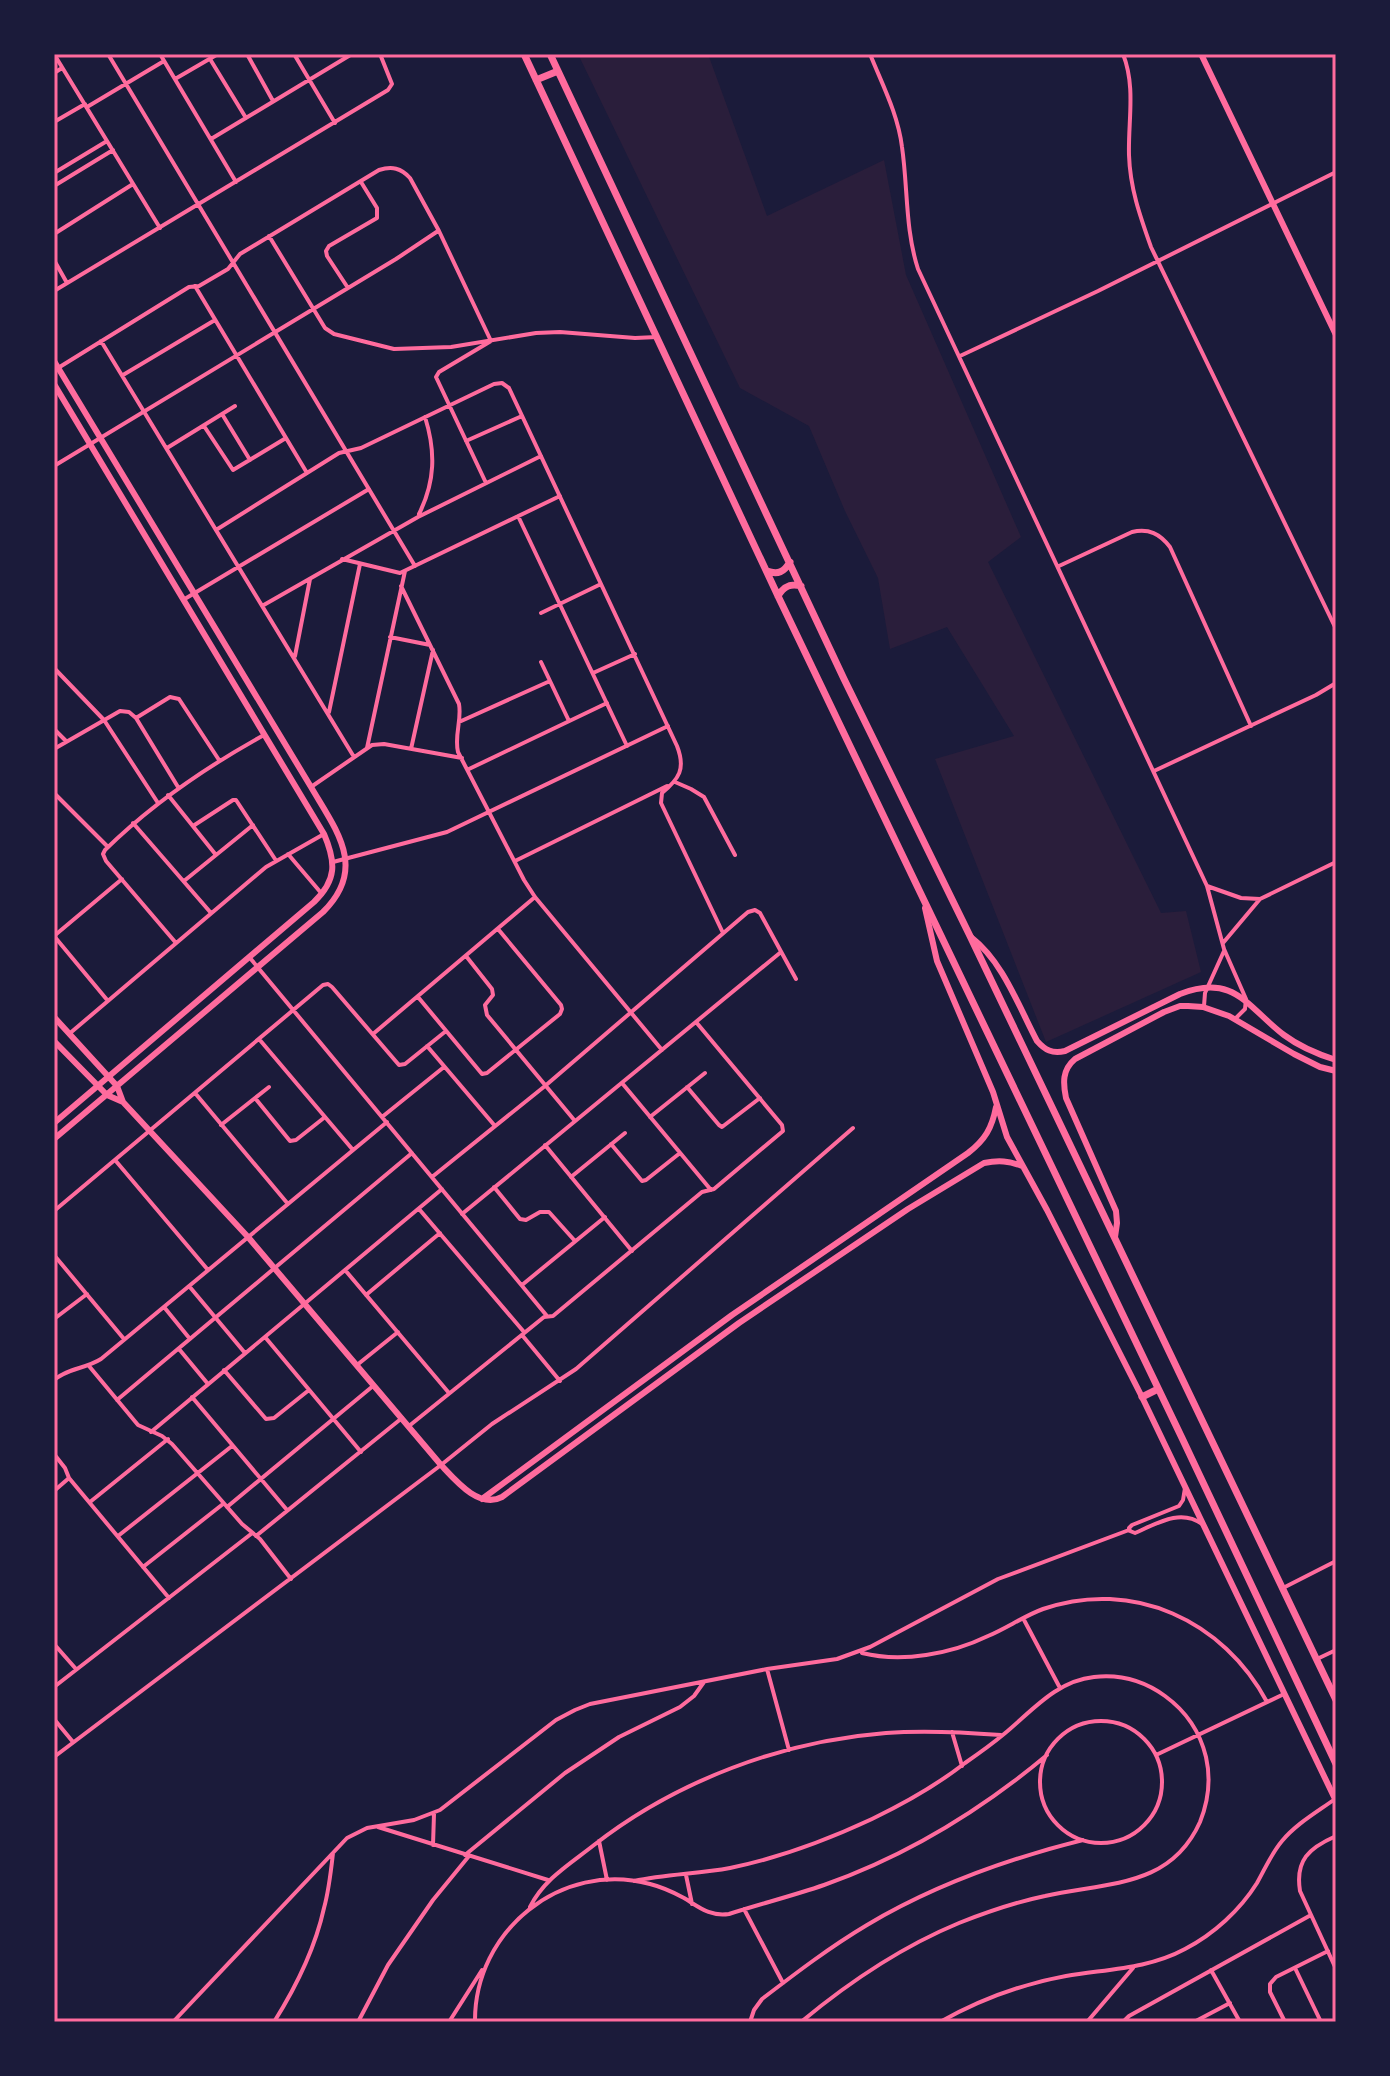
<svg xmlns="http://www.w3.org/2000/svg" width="1390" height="2076" font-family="Rubik,sans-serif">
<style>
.green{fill:#2a1e3b}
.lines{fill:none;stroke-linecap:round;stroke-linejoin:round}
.minor{stroke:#ff6b9d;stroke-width:4}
.tertiary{stroke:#ff6b9d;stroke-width:6}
.trunk{stroke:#ff6b9d;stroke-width:7}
.neatline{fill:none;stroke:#ff6b9d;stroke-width:3}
</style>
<rect width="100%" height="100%" fill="#1b1b3a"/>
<path class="green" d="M578,54H708L767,216L884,160L906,275L1021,537L988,562L1161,913L1186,911L1201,972L1046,1042L935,759L1014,736L947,627L890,649L878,578L845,511L809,426L740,388Z"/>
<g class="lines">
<path class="minor" d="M54,54L160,228
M108,54L415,566
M160,54L236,182
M247,54L273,101
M294,54L335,123
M870,54C882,84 898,114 902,147C908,188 905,229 918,269L1207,886L1224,949L1246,999L1245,1009L1235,1019
M1123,54C1136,87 1128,121 1129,155C1130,188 1140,216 1151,247L1336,629
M210,59L246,118
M54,73L62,68
M175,79L218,54
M87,107L164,61
M54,122L85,104
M211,139L352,54
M54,173L107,141
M54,186L113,150
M54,234L133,184
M269,236L325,328L334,334L394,349L451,347L536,333L560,332L635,338L657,337
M54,260L67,283
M195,286L307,473
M348,288L327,256L326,251L329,246L377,218V208L361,182
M54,291L388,90L392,84L380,54
M101,341L354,757
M960,356L1098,291L1336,172
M58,368L189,287L199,286L228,269L240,254L379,170C392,166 401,168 410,178L439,231L491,341L439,372L436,377L486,483
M123,375L215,320
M222,414L250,460
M204,426L233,470L286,438
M466,441L522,416
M167,448L235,406
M54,466L396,259L438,231
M419,514C435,482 436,452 425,417
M518,516L627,746
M216,530L339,453L361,448L494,384L502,383L509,388L677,746C686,769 679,779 662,793L661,803L723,933
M342,559L400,573L560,496
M1059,566L1132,532C1149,528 1160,534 1170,547L1251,726
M401,586L459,704C462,721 454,735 458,752L524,880L535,897L662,1050
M183,600L369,489
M262,606L418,517L541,456
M541,613L601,584
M390,637L430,645
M295,656L310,579
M541,662L569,721
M54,668L104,720L158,803
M593,673L635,654
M329,712L360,564
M136,718L170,697L179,699L219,760
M459,722L550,681
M54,729L66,741
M367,748L405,571
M54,749L120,711L129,712L136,718L178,787
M411,749L433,650
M469,769L607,703
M1154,771L1316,695L1336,683
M675,782L691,789L704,797L735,855
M311,787L372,745L384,744L462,758
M54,793L108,847
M168,795L216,855
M133,823L211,913
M193,826L233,800H236L275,859
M288,854L322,894
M515,861L667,786
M333,862L447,832L668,726
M184,881L253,825
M1207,886L1241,898L1260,899
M176,943L106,861L103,854L105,850C153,803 206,767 264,735
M1223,943L1260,899L1336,862
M466,956L492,989L493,995L485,1005L487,1015L575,1121
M250,958L547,1316
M418,997L482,1074L487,1073L560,1014L562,1009L561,1005L498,929
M108,1001L54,936L122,879
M1204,1006L1205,993L1224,951
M69,1034L266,867L324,834
M373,1034L535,897
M259,1039L353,1150
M427,1046L495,1126
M622,1083L711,1190
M687,1087L719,1125L722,1127L760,1098
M195,1093L288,1204
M255,1098L290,1141L296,1140L325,1117
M382,1117L444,1067
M650,1117L705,1073
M221,1125L269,1087
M611,1144L642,1181L646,1180L680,1153
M545,1145L632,1251
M115,1160L208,1270
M432,1177L545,1086L748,912L755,910L760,913L796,979
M571,1177L625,1133
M494,1187L520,1219L526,1220L540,1212H549L575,1241
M419,1209L524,1332
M54,1211L323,985L328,984L332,987L399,1065L405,1064L446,1031
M462,1214L781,952
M54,1255L124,1339
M345,1270L449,1393
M522,1285L605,1217
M189,1286L245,1353
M366,1295L440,1233
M164,1307L190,1339
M54,1319L87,1294
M522,1335L560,1381
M265,1337L361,1452
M179,1349L208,1384
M357,1365L398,1332
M89,1366L138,1425L162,1436L172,1444L242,1524L260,1539L291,1579
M224,1370L266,1419L274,1418L309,1390
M54,1380C68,1368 85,1369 101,1359L387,1122
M192,1397L287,1510
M117,1400L412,1153
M409,1426L544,1317L553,1316L702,1192L714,1189L783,1131L782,1125L696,1022
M151,1432L442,1189
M54,1454L65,1468L69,1478L169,1598
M1185,1488L1183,1500L1179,1506L1132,1525L1129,1528L1130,1531L1135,1533C1156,1524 1180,1508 1202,1524
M54,1491L69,1478
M90,1502L168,1439
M227,1507L373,1386
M118,1536L232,1446
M256,1536L402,1418
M143,1567L223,1504
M1283,1588L1336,1561
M1023,1618L1060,1688
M54,1644L76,1669
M862,1653C902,1663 951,1654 988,1636C1007,1628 1024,1616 1043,1609C1133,1578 1224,1621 1267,1702
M1317,1659L1336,1650
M767,1669L789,1750
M54,1687L251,1534
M54,1719L73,1742
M1040 1782a61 61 0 1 1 122 0a61 61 0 1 1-122 0Z
M952,1732L962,1766
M1156,1755L1284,1694
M54,1757L441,1465L492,1424L576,1369L853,1128
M378,1827L548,1880
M1336,1836C1309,1848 1295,1860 1300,1891L1336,1969
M599,1841L607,1880
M433,1845L434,1814
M465,1855L565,1773L619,1737L680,1707L694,1696L704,1682
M686,1875L692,1904
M634,1881C666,1874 698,1874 730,1868C779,1858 827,1840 872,1819C905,1803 937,1785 965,1763C978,1754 992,1744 1004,1734C1032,1711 1056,1681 1094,1677C1146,1671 1194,1707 1206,1757C1211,1779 1208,1802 1200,1822C1170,1889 1105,1882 1045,1896C1016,1902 987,1912 959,1923C901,1947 849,1982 801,2022
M530,1907C544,1879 570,1864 594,1845C676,1781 782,1741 886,1733C924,1730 962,1732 1001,1735
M744,1909L783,1983
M1295,1968L1321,2022
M1211,1970L1240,2022
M173,2022L347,1838L367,1828L414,1820L440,1810L556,1720L575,1710L590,1704L767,1669L837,1659L870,1647L998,1579L1129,1530
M274,2022C296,1987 315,1949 324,1908C329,1890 331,1871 333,1853
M358,2022L388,1965L433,1900L469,1856
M449,2022L482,1970
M475,2022C474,1931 561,1860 650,1884C662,1887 673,1892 684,1898C699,1907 710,1917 729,1914C760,1904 792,1896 824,1885C906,1856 980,1811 1047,1755
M750,2022L754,2010L762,1999C796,1973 830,1947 867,1925C934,1885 1007,1859 1083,1840
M940,2022C979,2000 1022,1984 1066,1976C1107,1969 1148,1969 1185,1949C1214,1934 1240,1910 1257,1883C1265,1869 1271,1854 1282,1841C1296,1824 1317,1812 1335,1799
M1087,2022L1133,1968
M1123,2022L1129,2016L1311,1915
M1194,2022L1230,2003
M1285,2022L1270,1992V1984L1276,1977L1328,1951"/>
<path class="tertiary" d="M1201,54L1336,335
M54,361L311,787C336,830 368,868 323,912L54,1139
M54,384L324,834C336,862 337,880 314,902L54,1123
M925,908L937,961L993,1092L1007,1137L1047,1210L1142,1397L1336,1801
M971,937C1003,962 1018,1005 1037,1041C1045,1050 1052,1054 1065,1051L1180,994C1235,973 1247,1007 1284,1035C1300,1047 1317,1054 1336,1060
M54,1017L117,1086L123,1102
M54,1041L107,1095L123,1102L248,1237L441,1465C456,1481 479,1509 502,1497L739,1323L908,1209L984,1163C999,1160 1009,1161 1022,1166
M1115,1237L1117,1223L1116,1211L1066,1098C1063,1083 1062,1070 1075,1059L1164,1012L1180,1006H1188L1203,1007L1229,1016L1294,1054L1320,1067L1336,1071
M482,1499L732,1315L968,1153C985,1140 992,1128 996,1107"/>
<path class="trunk" d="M524,54L778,596L1182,1438L1336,1764
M550,54L844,679L970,936L1336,1700
M536,80L558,71
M767,571C778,575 784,572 790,562
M778,596C784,586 791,583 801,586
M1142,1397L1158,1389"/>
</g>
<rect width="1390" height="2076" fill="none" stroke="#1b1b3a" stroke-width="112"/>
<rect x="56" y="56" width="1278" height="1964" class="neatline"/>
</svg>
